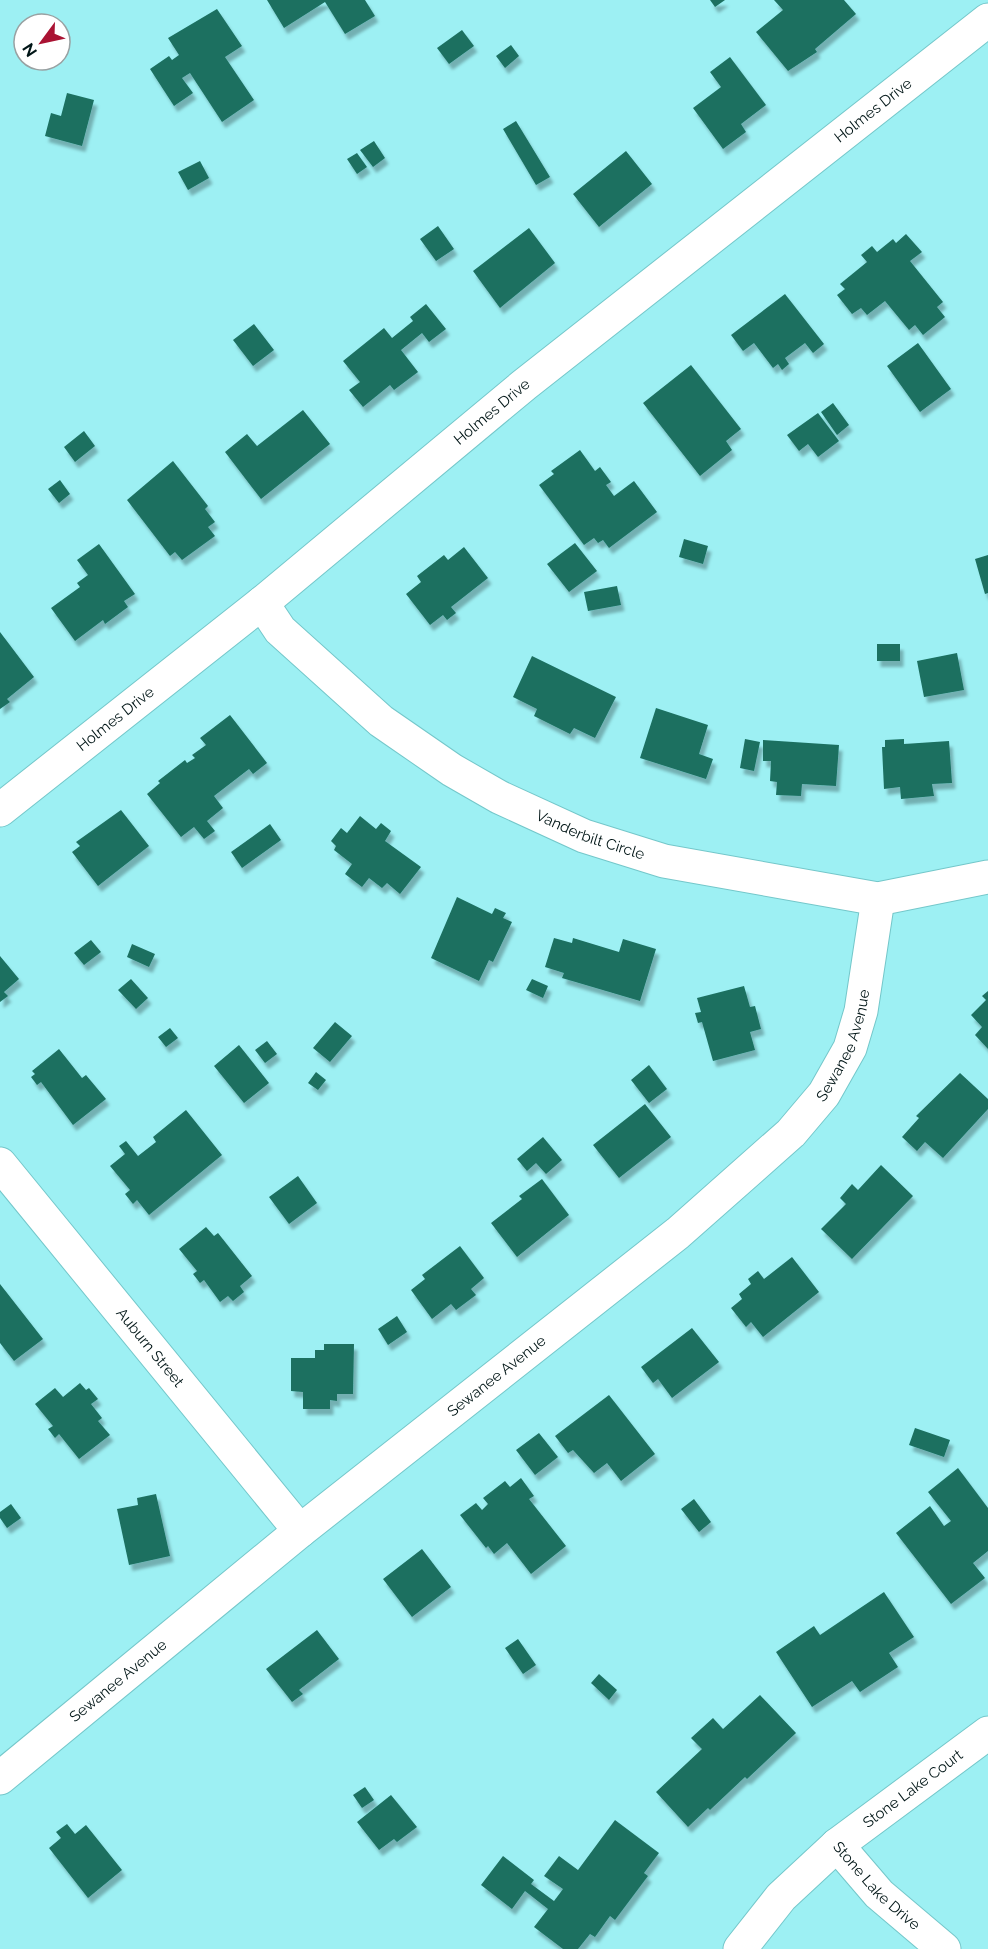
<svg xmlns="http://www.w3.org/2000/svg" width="988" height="1949" font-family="Raleway,sans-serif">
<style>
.building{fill:#1b7061;filter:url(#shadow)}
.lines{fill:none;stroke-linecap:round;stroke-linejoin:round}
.minor-casing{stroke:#74c7ca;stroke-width:35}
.minor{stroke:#fff;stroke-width:33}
.labels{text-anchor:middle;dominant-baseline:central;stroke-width:4.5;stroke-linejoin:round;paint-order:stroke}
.street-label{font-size:15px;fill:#001516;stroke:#fff}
</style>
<defs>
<filter id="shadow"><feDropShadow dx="3.5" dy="6" stdDeviation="1.5" flood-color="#0004"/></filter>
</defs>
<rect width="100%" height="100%" fill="#9df0f3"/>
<path class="building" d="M267,0H365L375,16L345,34L325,2L284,28Z
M710,0H725L715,7Z
M774,0H844L856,14L815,49L817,52L788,71L756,32L783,10Z
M217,9L242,46L225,57L254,100L222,122L190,73L182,78L193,93L174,106L150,69L169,56L172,60L179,55L168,38Z
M462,30L474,46L449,64L437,48Z
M511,45L519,56L505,68L496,56Z
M730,57L766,105L741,124L746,132L723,149L693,108L721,87L710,72Z
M67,93L94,100L82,146L45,136L51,113L61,116Z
M516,121L550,177L536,185L503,129Z
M374,141L385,158L373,167L360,150Z
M626,151L652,184L599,227L573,194Z
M357,153L367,167L357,174L347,159Z
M200,161L209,178L188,190L178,172Z
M438,226L454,249L436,261L420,239Z
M529,228L555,263L500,308L473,271Z
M906,234L922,252L910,261L943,302L937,307L945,317L923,335L915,325L909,330L885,301L867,315L861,308L852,314L837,295L845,289L840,284L867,262L861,255L872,246L877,252L893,239L896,243Z
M785,294L824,344L813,353L805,343L785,358L789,364L782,370L778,364L773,368L754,343L743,351L731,335Z
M426,304L446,329L429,342L422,333L401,350L418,372L394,390L390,385L363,407L349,390L360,382L343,361L384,328L392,338L413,321L410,317Z
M254,324L274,350L253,366L233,340Z
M918,343L951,389L920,412L887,366Z
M691,365L741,429L726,441L732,450L700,476L643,403Z
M833,403L849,425L837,435L821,412Z
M303,410L330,444L261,499L225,452L247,434L257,446Z
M818,413L839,441L818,457L808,444L799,451L787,435Z
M84,431L95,446L75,462L64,447Z
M580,450L595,471L600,467L611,482L606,485L614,496L634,481L657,512L609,548L603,540L598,543L594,538L584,545L539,485L554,474L551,471Z
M173,461L208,506L205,509L215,522L208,527L215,536L182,560L175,552L170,556L127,500Z
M60,480L70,494L59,503L48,489Z
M684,539L708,546L703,564L679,557Z
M575,543L597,571L569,592L547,564Z
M99,544L135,594L124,601L128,607L105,624L103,620L75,641L51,608L80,587L77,583L88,575L77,560Z
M464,547L488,578L451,607L456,613L447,620L443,615L430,625L406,594L421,582L417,576L444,555L448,560Z
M988,555V593L985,594L975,559Z
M617,586L621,605L588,611L584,592Z
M0,632L34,677L7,699L10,702L0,709Z
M877,644H900V661H877Z
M957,653L964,690L924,697L917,661Z
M532,656L616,697L595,738L574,728L570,734L534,716L537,709L513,697Z
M656,708L708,725L699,754L713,759L706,779L640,758Z
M230,715L267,763L253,774L249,769L214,796L223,808L207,821L215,831L204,839L194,827L181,837L147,794L160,783L158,781L185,760L187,763L195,758L192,755L206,745L200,738Z
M745,739L760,742L754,771L740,768Z
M904,739V744L949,741L952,783L932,784L934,796L901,799L900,787L884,789L882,747H885V740Z
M763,740L839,745L836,786L802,784L801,796L776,795L777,782L770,781L771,761H763Z
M121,810L149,846L98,886L72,852L80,846L76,842Z
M360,816L376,829L381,823L391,831L385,841L421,867L400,894L387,883L382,888L369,878L362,887L345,874L352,864L334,850L336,846L331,841L341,828L347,833Z
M270,824L281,840L242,868L231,852Z
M457,897L492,914L495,908L506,913L503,918L512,922L493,962L489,960L479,981L431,958Z
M554,938L572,943L573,938L619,952L623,939L656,949L640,1001L562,978L564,973L545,967Z
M91,940L101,952L84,965L74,953Z
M132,944L155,954L149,967L127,957Z
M0,956L19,979L4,992L8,996L0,1002Z
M131,979L148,998L136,1009L118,990Z
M532,979L548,986L543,998L526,990Z
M744,986L750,1007L755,1006L761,1029L750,1032L755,1050L713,1061L702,1022L698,1023L695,1013L701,1012L697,998Z
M988,991V1049L975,1035L982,1027L971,1015L986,1000L982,996Z
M335,1022L352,1036L330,1062L313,1048Z
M170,1028L178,1038L166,1047L158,1037Z
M267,1041L277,1054L265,1063L255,1050Z
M239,1045L269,1083L244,1103L214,1066Z
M59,1049L82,1078L86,1075L106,1099L73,1125L41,1082L37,1085L31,1077L35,1074L32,1071Z
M649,1065L667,1089L649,1103L631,1080Z
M316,1072L326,1080L318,1090L308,1083Z
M960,1073L988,1099V1109L943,1158L925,1142L917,1151L902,1137L919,1118L916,1116Z
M645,1104L671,1137L619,1178L593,1145Z
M186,1110L222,1155L149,1215L137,1200L133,1204L125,1194L130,1190L110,1166L125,1154L119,1146L126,1141L138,1156L156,1142L153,1137Z
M543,1137L562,1160L546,1174L536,1163L527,1171L517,1159Z
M881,1165L913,1196L852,1259L821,1229L846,1204L840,1198L852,1184L858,1190Z
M298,1176L317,1203L289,1224L269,1197Z
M542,1179L569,1215L517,1257L491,1223L522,1199L519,1196Z
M206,1227L214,1236L218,1233L252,1276L240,1286L244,1292L233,1301L228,1296L220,1302L204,1280L200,1283L193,1274L197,1271L179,1249Z
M460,1246L484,1278L471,1289L476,1295L456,1310L451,1304L432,1319L411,1290L425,1279L422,1275Z
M792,1257L819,1292L763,1337L751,1322L746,1327L731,1308L742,1299L739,1294L751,1284L748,1279L758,1271L764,1279Z
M0,1284L43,1339L14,1361L0,1343Z
M397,1316L407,1332L388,1345L378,1329Z
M692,1328L719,1362L672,1398L658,1379L653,1383L641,1367Z
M324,1344H354L353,1394H337V1401L330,1400V1409H303V1392L291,1391V1358H315V1350H324Z
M80,1383L86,1390L89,1388L98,1399L91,1404L102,1418L98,1421L110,1435L79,1459L59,1434L55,1438L48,1429L53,1426L35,1404L55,1388L63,1397Z
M609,1395L655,1454L621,1481L607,1463L594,1473L573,1450L568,1453L555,1436Z
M915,1428L950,1440L944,1457L909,1445Z
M539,1433L558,1457L535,1475L516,1450Z
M958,1468L988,1508V1551L973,1563L985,1578L951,1604L896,1533L930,1506L944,1526L951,1521L928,1492Z
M521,1478L534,1496L529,1499L566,1546L531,1574L507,1543L494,1554L488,1546L486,1548L460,1515L476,1503L482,1510L488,1504L483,1498L505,1481L510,1487Z
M156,1494L170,1556L129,1565L117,1509L138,1505L137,1498Z
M694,1499L711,1522L699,1532L681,1509Z
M11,1504L21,1518L7,1528L0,1518V1512Z
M422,1549L451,1587L412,1617L383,1579Z
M884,1592L914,1637L889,1653L898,1667L860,1692L852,1681L812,1707L776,1652L814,1626L820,1635Z
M317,1630L339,1659L299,1690L303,1694L292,1702L266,1669Z
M518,1639L536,1665L523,1674L505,1648Z
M599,1674L617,1690L609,1700L591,1683Z
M760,1695L796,1733L747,1779L745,1777L710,1810L708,1808L688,1827L656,1792L702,1749L691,1738L713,1718L723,1729Z
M365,1787L374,1800L362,1808L353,1795Z
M391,1795L417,1827L397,1842L394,1839L379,1850L357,1822Z
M615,1820L659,1853L644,1873L648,1876L615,1920L610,1916L595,1937L590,1934L578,1949H563L534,1927L548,1909L525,1891L512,1909L481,1885L503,1856L534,1880L531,1884L554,1901L563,1889L544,1876L559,1856L578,1870Z
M67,1824L75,1834L86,1825L122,1870L88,1898L49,1848L61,1838L56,1832Z"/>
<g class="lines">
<g class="minor-casing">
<g id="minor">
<path id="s1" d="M262,603L280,630L381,721L452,770L499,797L584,836L664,861L878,899L988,877"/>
<path id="s2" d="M0,810L262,603L524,385L988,20"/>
<path id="s3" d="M0,1164L300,1531"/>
<path id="s4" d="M0,1778L300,1531L678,1233L791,1133L824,1094L850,1048L861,1011L878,899"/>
<path id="s5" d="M837,1845L879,1894L944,1949"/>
<path id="s6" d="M740,1949L781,1897L837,1845L988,1733"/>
</g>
</g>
<use href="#minor" class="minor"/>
</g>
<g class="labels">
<g class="street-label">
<text stroke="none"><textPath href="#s2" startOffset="1119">Holmes Drive</textPath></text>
<text stroke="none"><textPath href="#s2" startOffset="633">Holmes Drive</textPath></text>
<text stroke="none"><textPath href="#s2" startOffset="147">Holmes Drive</textPath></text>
<text stroke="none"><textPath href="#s1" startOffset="408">Vanderbilt Circle</textPath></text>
<text stroke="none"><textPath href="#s4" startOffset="1125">Sewanee Avenue</textPath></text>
<text stroke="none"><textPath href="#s3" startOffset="237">Auburn Street</textPath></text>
<text stroke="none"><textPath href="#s4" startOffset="639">Sewanee Avenue</textPath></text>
<text stroke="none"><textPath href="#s4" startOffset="153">Sewanee Avenue</textPath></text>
<text stroke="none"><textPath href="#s6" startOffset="237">Stone Lake Court</textPath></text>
<text stroke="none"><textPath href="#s5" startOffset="57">Stone Lake Drive</textPath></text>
</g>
</g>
<g transform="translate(42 42) rotate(237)"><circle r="28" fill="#ffffff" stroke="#99a1a2" stroke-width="1.5"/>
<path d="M0-4.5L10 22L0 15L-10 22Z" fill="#aa1333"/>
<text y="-9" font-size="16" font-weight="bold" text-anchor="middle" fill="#001516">N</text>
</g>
</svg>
